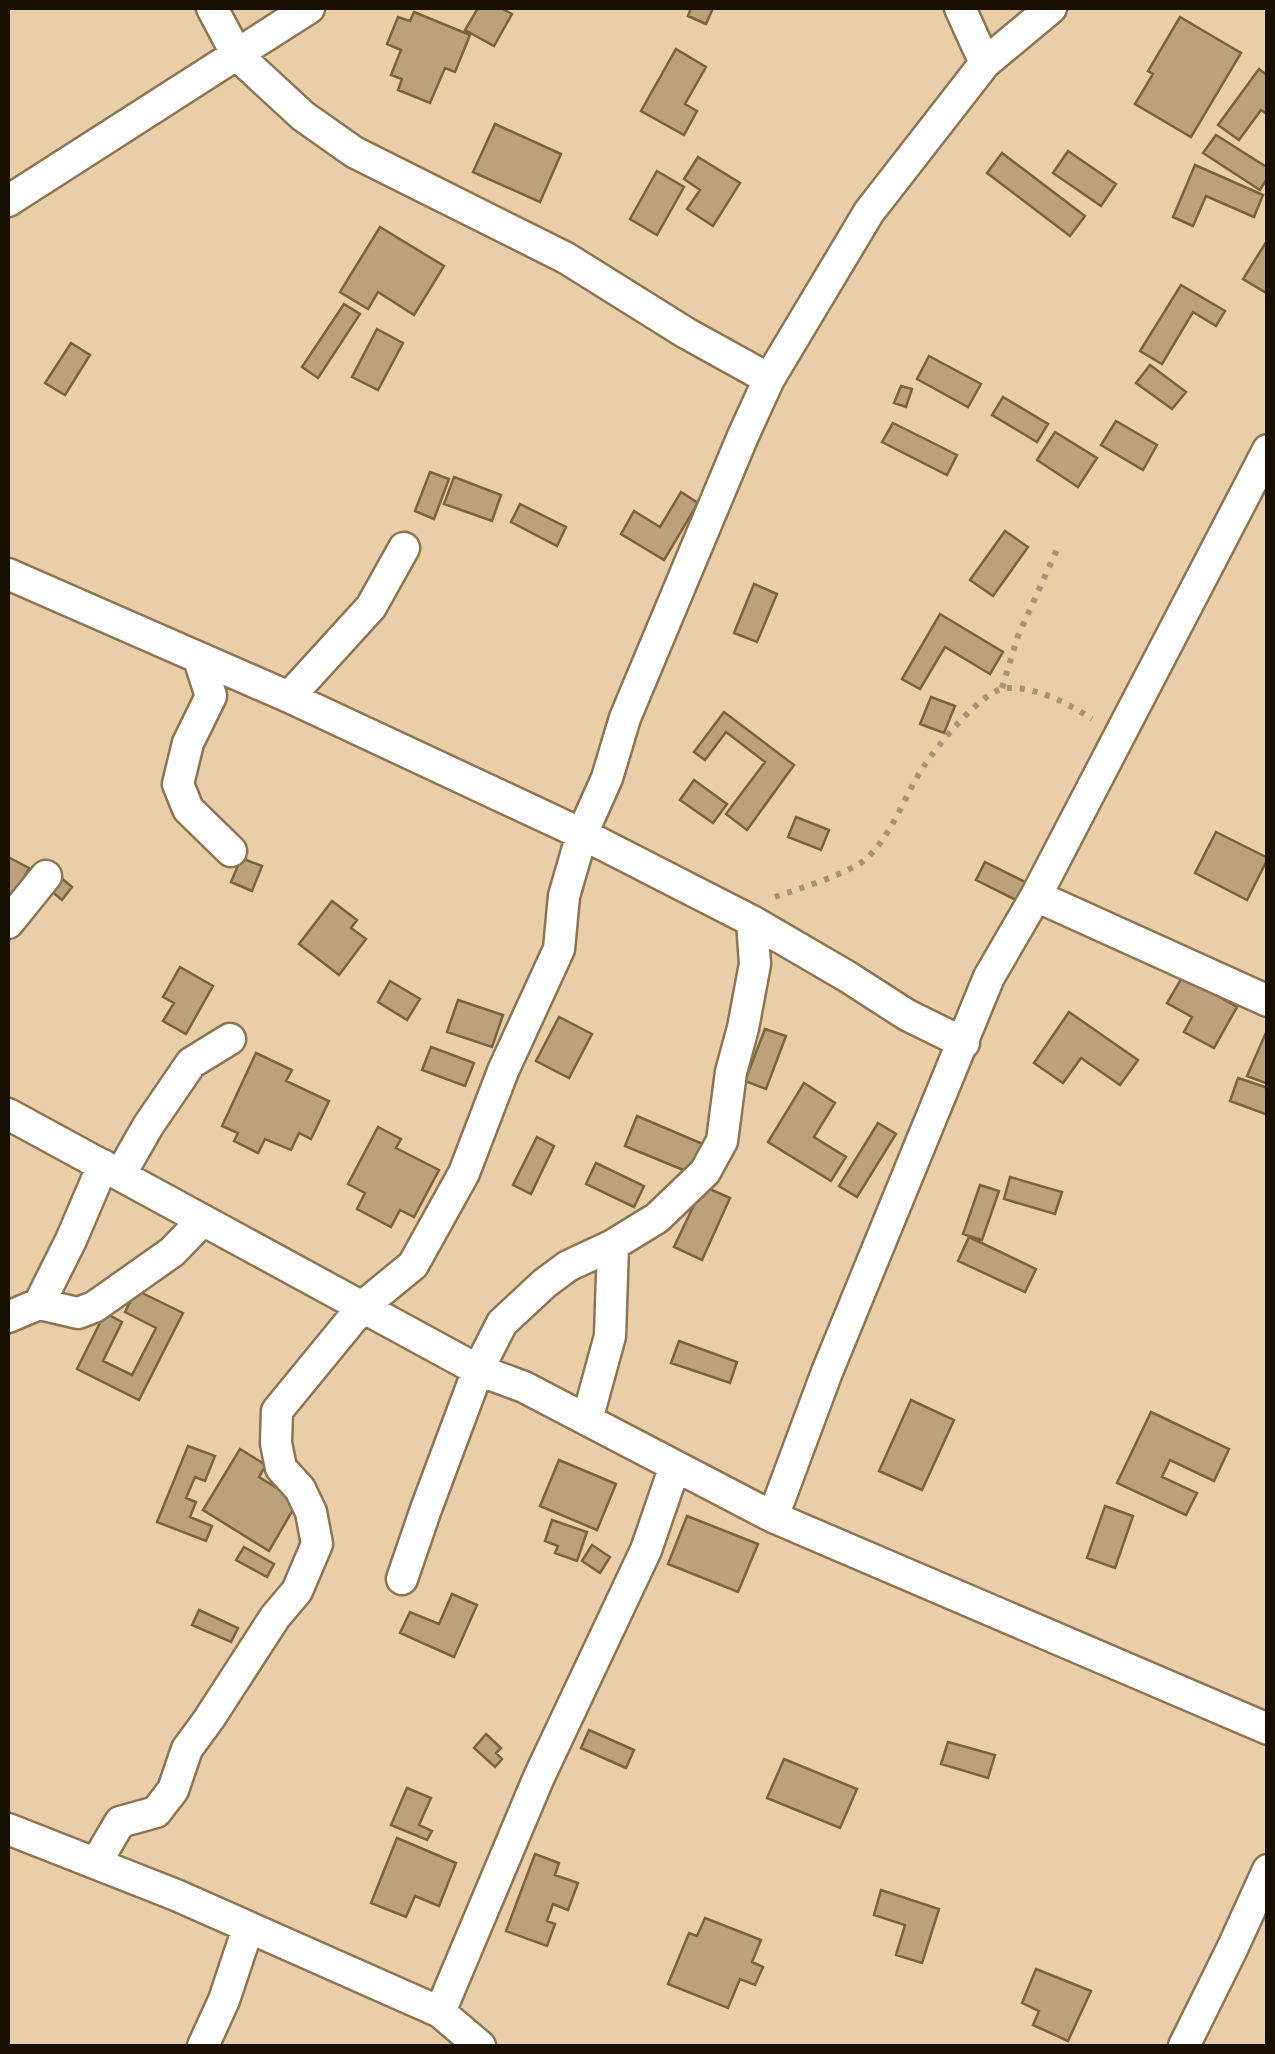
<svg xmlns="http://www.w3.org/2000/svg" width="1275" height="2054" font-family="Poppins,sans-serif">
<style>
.building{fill:#bba27c;stroke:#7b6340;stroke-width:2.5}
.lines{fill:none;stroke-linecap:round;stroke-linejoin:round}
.minor-casing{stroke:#8d7551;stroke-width:35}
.path{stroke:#a89375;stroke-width:6;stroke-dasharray:5 8;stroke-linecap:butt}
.minor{stroke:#fff;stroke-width:30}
</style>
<rect width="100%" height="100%" fill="#e9cea8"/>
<path class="building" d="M478,8H501L512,14L494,46L465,30Z
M691,8H713L706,24L688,16Z
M414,12L470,35L455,72L445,68L430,103L398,90L402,79L391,75L401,50L387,44L398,17L410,21Z
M1180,17L1241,53L1191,137L1135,104L1153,74L1148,71Z
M676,49L706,67L685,104L697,111L684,135L641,111Z
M1259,69L1268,76V115L1261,110L1239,140L1218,125Z
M495,124L561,154L540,202L473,172Z
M1216,135L1268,168V177L1260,190L1203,153Z
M1068,151L1116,184L1101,206L1053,173Z
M1002,153L1085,216L1070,236L987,173Z
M698,157L740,183L713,226L687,209L700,190L684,179Z
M1195,165L1263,195L1254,217L1206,196L1193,226L1173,217Z
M657,171L684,187L657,235L630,219Z
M380,227L444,266L414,315L378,292L368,309L340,292Z
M1268,239V294L1243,279Z
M1181,285L1225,311L1216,326L1193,312L1162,364L1140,351Z
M344,304L360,314L318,378L302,367Z
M377,329L403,343L378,390L352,377Z
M71,343L90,355L65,395L45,383Z
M929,356L981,384L968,407L917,379Z
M1150,365L1186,392L1172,409L1136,383Z
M901,386L912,389L906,407L894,403Z
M1003,397L1048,424L1037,442L992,415Z
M1116,421L1157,445L1143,470L1101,445Z
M893,423L957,455L947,475L882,442Z
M1055,432L1097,458L1078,487L1037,460Z
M430,472L449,479L434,519L415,511Z
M454,477L501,495L492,521L444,504Z
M681,492L698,503L664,560L621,534L634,511L660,527Z
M520,504L566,527L557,546L511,522Z
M1005,531L1028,547L993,596L970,580Z
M754,584L777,594L757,642L734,633Z
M940,614L1003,652L990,674L945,647L920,689L902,679Z
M931,697L955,706L944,733L920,724Z
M724,712L794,765L747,830L726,814L765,762L726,732L705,760L694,752Z
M694,780L727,804L713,823L680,800Z
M796,817L829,830L821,850L788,837Z
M1216,832L1268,858L1247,900L1195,873Z
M8,857L29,868L10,904L8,903Z
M241,858L262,866L252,891L231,882Z
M985,862L1029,884L1020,902L976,880Z
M60,877L72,887L62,900L50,890Z
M332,901L357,920L351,928L366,939L339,975L299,944Z
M180,967L213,986L186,1034L163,1021L174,1003L163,997Z
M1183,976L1237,1007L1214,1048L1184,1032L1192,1017L1167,1003Z
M390,981L420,999L407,1020L378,1002Z
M458,1000L503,1015L492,1047L447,1032Z
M1069,1012L1138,1060L1120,1085L1081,1058L1063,1083L1034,1063Z
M559,1017L592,1034L569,1078L536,1061Z
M1268,1028V1084L1247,1076Z
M765,1029L786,1036L766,1089L745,1081Z
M431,1047L474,1063L465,1086L422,1070Z
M256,1053L292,1070L286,1081L329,1101L311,1139L299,1133L291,1150L265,1139L258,1153L234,1141L238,1133L222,1126Z
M1238,1078L1268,1088V1115L1230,1101Z
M804,1083L835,1103L814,1137L846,1157L831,1181L768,1142Z
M637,1116L705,1145L693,1174L625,1146Z
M878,1123L896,1134L857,1197L839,1186Z
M378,1127L401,1139L396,1148L439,1170L414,1217L400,1210L391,1227L357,1209L365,1193L348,1184Z
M537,1137L554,1146L531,1194L513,1185Z
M596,1163L644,1186L634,1207L586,1184Z
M1010,1177L1062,1192L1055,1214L1004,1199Z
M980,1185L999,1191L982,1240L963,1234Z
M703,1186L730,1198L702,1260L674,1247Z
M969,1237L1036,1269L1025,1292L958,1261Z
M136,1290L183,1313L139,1400L77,1369L105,1313L122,1322L103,1361L132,1375L156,1328L125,1312Z
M679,1341L737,1362L730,1383L671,1363Z
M911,1400L954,1420L922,1490L879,1471Z
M1151,1412L1229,1449L1214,1481L1170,1460L1162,1477L1197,1493L1186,1515L1117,1483Z
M188,1446L215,1456L205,1481L195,1477L186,1498L196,1502L190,1517L212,1526L206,1541L157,1522Z
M240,1449L266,1465L259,1477L298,1501L269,1551L203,1510Z
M559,1460L616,1484L597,1530L540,1506Z
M1105,1506L1133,1516L1115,1568L1087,1558Z
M687,1516L758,1544L738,1592L668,1564Z
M552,1520L587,1532L577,1561L555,1553L558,1546L545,1541Z
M592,1545L610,1557L600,1573L582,1561Z
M244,1547L274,1564L267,1577L236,1560Z
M452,1594L477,1605L454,1657L400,1633L410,1612L439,1624Z
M199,1610L238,1628L231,1642L192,1625Z
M589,1730L634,1750L626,1768L581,1748Z
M486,1734L501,1748L496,1753L502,1759L495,1767L474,1748Z
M948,1742L995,1755L988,1778L941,1764Z
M784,1759L857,1789L840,1828L767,1798Z
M407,1788L431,1798L419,1825L432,1831L427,1840L391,1825Z
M397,1838L456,1863L439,1906L415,1896L406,1917L371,1903Z
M535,1854L559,1863L555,1875L578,1883L568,1910L553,1904L547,1921L555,1924L547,1946L506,1931Z
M881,1890L939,1909L922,1963L896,1955L905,1925L874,1915Z
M705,1918L761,1940L752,1962L763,1967L755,1985L740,1979L728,2008L668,1984L689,1933L697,1936Z
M1036,1969L1091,1991L1068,2041L1033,2025L1039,2011L1022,2003Z"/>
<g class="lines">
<g class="minor-casing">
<path id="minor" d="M212,8L237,55L303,116L354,152L566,258L686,333L769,379
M960,8L985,63
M8,201L309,8
M8,574L289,697L582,834L752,921L848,977L907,1015L964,1043
M199,659L211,696L188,743L178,784L188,809L231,851
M289,697L371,607L404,548
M1036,896L1268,1001
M8,923L46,876
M8,1114L478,1370L524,1387L773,1517L1268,1729
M120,1175L148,1126L191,1063L230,1039
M39,1304L78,1313L94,1307L172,1252L203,1220
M8,1317L39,1304L71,1240L103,1165
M587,1420L610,1336L613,1245
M773,1517L827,1372L989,977L1036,896L1268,450
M402,1579L426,1509L478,1370L502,1323L545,1283L568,1266L613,1245L657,1218L705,1172L722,1141L731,1072L743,1028L755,964L752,921
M8,1829L176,1895L440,2012L480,2046
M96,1863L120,1822L156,1812L173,1790L187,1749L209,1719L275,1617L297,1591L317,1544L311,1512L300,1489L281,1468L276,1443L277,1411L363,1306L413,1265L464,1173L503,1071L559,949L564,896L582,834L607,778L625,718L743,436L769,379L869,212L985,63L1051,8
M440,2012L539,1777L646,1550L675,1466
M203,2046L224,2000L248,1928
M1184,2046L1232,1949L1268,1870"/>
</g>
<path class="path" d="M1002,688L1018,636L1059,545
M775,897C798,889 851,873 867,858C894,832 904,796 924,766C938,745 982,690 1006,688C1038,687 1067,703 1092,719"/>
<use href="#minor" class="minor"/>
</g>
<rect width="1275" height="2054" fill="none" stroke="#180f03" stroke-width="20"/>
</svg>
